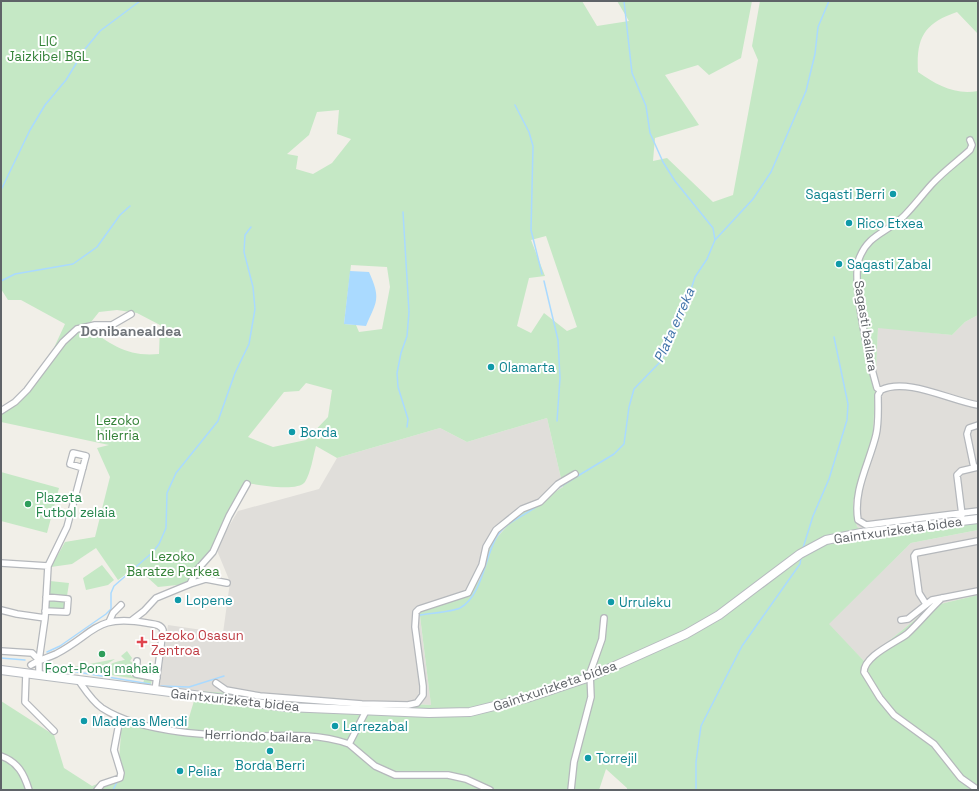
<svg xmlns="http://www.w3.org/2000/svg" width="979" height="791" font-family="'Space Grotesk',sans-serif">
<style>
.industrial{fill:#e0deda}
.green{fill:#c5e8c5;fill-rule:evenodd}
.water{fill:#aadaff}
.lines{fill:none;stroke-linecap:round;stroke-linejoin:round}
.stream{stroke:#aadaff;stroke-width:1.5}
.minor-casing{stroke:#b5b8bc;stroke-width:8}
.secondary-casing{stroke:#b6babf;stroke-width:10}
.minor{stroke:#fff;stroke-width:5.5}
.secondary{stroke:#fff;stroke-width:8}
.culture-dot{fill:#0f9aa8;stroke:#fff;stroke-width:1.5}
.leisure-dot{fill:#2e9e5b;stroke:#fff;stroke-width:1.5}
.health-dot{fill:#e0444e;stroke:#fff;stroke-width:1.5}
.labels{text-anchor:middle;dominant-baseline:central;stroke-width:4;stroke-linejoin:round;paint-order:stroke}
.park-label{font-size:13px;fill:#348238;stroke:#fff}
.culture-label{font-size:13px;fill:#0d838f;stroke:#fff;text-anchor:start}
.street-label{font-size:13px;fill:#5f6368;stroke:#fff}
.leisure-label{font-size:13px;fill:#27864d;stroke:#fff;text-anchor:start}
.health-label{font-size:13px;fill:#be3a42;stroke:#fff;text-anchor:start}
.water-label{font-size:14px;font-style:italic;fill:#4174aa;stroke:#fff}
.neighbourhood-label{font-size:14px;font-weight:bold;fill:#70757a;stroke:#fff}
</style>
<rect width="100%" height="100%" fill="#f1efe8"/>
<path class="industrial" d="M978,315V516L866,530L857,527L853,502L873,435L878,327L952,335L965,322Z
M547,418L563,487L516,516L488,548L481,578L469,593L419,609L431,705L159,689L168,625L223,633L230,582L216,548L238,511L319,489L337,458L440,428L467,442Z
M978,530V595L932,606L864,661L828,624L911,543Z"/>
<path class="green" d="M1,1H582L597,26L629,21L617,1H752L741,58L709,75L698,65L665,75L699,125L655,138L653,161L667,158L713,202L733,195L758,60L752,46L760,1H978V34L957,12C924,23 916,38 918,72C937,85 954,95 978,91V315L965,322L952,335L878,328L873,435L853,502L857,527L866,530L978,516V530L911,543L829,624L864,661L932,606L978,595V790H627V788L606,769L599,790H1V701L54,735L64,768L92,786L118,776L122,718L184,734L197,691L431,705L419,608L469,593L481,578L488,548L516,516L563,487L547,418L467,442L440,428L337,458L316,446C313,457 311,472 305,482C298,492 258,485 247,483L222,527H220L217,543L187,584L158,587L136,567L118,580L96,548L72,564L51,567L65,542L95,537L110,477L97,448L109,445L1,422V413L14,402L46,365L65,324L21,300H8L1,289ZM339,110L337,134L351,139L332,163L313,174L296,169L298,156L287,154L309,135L317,112ZM546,236L577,327L567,331L544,313L531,333L517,326L529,278L545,276L531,240ZM351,265L387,267L390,287L382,329L359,332L356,325L344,324ZM117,310L137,313L160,325L159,354C128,357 111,345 87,327L99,312ZM306,383L332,390L328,417L306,440L273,447L248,437L284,392L299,391Z
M1,472L59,488L47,533L1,521Z
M102,565L114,580L108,585L86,590L83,578Z
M50,581L69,583L67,596L49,594Z
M49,599L67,600L66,612L48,610Z
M127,651L132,658L130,661L133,663L131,676L152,679L151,685L143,684L144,680L104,674C106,663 115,662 125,660L121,656Z
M115,659L107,664L101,673L69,668Z"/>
<path class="water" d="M350,271L369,272C381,299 377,301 366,326L344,324Z"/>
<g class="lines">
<path class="stream" d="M624,1L632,73L646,106L650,133L663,162L675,181L713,228L715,240
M515,105L529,132L533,146L531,230L542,274
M1,190L30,130L45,105L66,80L85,49L100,31L140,1
M403,212L409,312L407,336L401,353L397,373L398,387L408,419L407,427
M1,281L15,274L73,264L97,247L120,215L130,206
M544,281L558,340L560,378L557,421
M547,498L558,488L614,454L624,444L629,407L634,389L661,361L685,308L695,277L707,259L715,240L753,199L771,172L806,91L815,54L818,27L829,1
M803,548L813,516L829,479L847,420L848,404L834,337
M420,615C431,613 452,612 460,608C482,596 485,557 496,538C504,522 527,515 540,504
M47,652L60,646L106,614L111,609V593L114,586L153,552L159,544L166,528L167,493L176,473L218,421L235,373L249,344L255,309L253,287L244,252L245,235L251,227
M1,658L25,660
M59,669L150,684
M161,686L189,687L224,676
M113,790L117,782
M696,790V762L701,726L742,646L800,564L801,558"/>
<g class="minor-casing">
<path id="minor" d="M881,390L877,388C870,364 851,281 859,259C868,234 887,233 904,216C914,206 922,195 932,184C944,171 958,161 970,150L972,145L970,140
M978,405C951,401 907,377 881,390L878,395C878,408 879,423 876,435C869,464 853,490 858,520L866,525L978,511
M1,411L15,402L27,390L63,342L77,329L95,325H112L131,314
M974,468L967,434L969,428L978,425
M962,515L957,475L961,471L978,467
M1,563L48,566
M190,584L197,570L213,552L229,516L247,484
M942,598C930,609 919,623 907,634C895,643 864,656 864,672L880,698L894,715L934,744L961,778L978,790
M926,604L919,593L914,556L916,553L978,541
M1,610L17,614L45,618
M45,611L67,612L68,599L46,597
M901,620L908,619L932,600L978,591
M131,621L144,611L156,598L190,584L206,579L227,583
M109,622L113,613L121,605
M1,651L32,653L39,660
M137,661L136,674L157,678
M31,665C39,660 47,658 56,654C96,633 94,614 147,623C153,624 161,624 163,630L155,691
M26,673L25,702L54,731
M39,675V660L45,618L48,566L67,527L86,456L73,453L70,464L83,468
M79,681C86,691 92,701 102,708C142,734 215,736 262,736C290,735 321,734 349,744
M216,683L226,690L260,696L362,704L408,705L417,703L423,695V686L415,627L416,612L419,609L468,593L482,565L486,547L496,530L522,509L540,502L558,484L575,474
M366,711L349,744L375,766L395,775H448L466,779L490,790
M1,756C18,762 24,774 29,790
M97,790L102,784L120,778L121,773L114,750L120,718
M571,790L574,762L591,697L590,673L602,639L604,618"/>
</g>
<g class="secondary-casing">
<path id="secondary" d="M1,670L286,707L429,713L470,712L527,698L590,677L686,634L719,615L800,554L826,540L861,533L978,519"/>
</g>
<use href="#minor" class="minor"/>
<use href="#secondary" class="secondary"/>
</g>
<g class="culture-dot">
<circle cx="893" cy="194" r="4"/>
<circle cx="849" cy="223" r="4"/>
<circle cx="839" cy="264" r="4"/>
<circle cx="491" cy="367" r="4"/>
<circle cx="292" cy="432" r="4"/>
<circle cx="178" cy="600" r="4"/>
<circle cx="611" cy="602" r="4"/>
<circle cx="84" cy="721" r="4"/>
<circle cx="335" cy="726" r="4"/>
<circle cx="270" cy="751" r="4"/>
<circle cx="588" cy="758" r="4"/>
<circle cx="180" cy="771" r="4"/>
</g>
<g class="leisure-dot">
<circle cx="28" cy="504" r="4"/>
<circle cx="102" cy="654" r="4"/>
</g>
<path class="health-dot" d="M140 636h4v4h4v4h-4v4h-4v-4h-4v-4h4z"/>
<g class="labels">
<g class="park-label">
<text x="48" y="41">LIC<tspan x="48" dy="15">Jaizkibel BGL</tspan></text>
<text x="118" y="420">Lezoko<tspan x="118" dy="15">hilerria</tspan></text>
<text x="173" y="556">Lezoko<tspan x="173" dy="15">Baratze Parkea</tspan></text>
</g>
<g class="culture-label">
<text x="885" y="194" text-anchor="end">Sagasti Berri</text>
<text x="857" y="223">Rico Etxea</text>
<text x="847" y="264">Sagasti Zabal</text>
<text x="499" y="367">Olamarta</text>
<text x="300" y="432">Borda</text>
<text x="186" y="600">Lopene</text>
<text x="619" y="602">Urruleku</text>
<text x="92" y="721">Maderas Mendi</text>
<text x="343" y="726">Larrezabal</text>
<text x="596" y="758">Torrejil</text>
<text x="270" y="765" text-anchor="middle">Borda Berri</text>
<text x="188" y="771">Peliar</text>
</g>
<g class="street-label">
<text transform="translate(866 326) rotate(81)">Sagasti bailara</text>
<text transform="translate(898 530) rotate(-8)">Gaintxurizketa bidea</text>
<text transform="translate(555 686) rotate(-19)">Gaintxurizketa bidea</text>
<text transform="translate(235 700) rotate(6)">Gaintxurizketa bidea</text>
<text transform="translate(258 736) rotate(2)">Herriondo bailara</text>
</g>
<g class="leisure-label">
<text x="36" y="497">Plazeta<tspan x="36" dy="15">Futbol zelaia</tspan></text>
<text x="102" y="668" text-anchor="middle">Foot-Pong mahaia</text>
</g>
<g class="health-label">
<text x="151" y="635">Lezoko Osasun<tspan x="151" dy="15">Zentroa</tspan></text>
</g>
<g class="water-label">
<text transform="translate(674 325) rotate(-66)">Plata erreka</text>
</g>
<g class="neighbourhood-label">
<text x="131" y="331">Donibanealdea</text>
</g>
</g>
<rect width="979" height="791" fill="none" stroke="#5f6368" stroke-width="4"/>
</svg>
